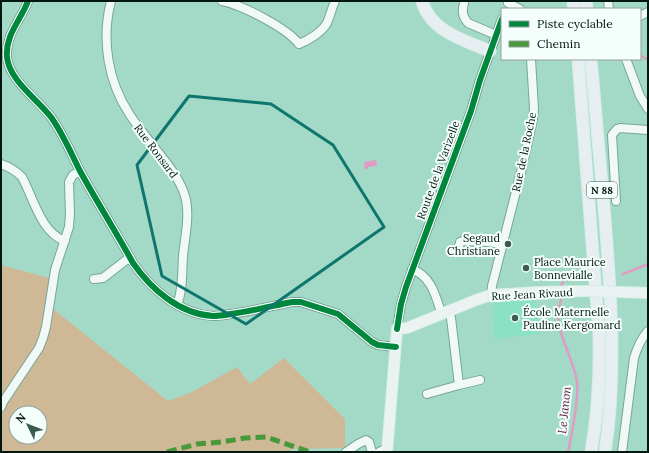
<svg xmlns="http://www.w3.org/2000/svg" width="649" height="453" font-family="Lora,serif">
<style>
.built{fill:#8ae1c3}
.green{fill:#cfb895;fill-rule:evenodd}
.water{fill:#e09bc3}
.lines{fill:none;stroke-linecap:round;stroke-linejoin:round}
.stream{stroke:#e09bc3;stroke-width:2.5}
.minor-casing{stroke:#78a597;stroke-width:10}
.major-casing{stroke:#d6eee6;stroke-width:12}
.highway-casing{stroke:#d6eee6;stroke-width:13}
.minor{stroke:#f1f9f7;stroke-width:8}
.major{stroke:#eaf3f2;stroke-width:10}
.highway{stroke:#e6eef1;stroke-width:11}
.major-bridge-casing{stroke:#d6eee6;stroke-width:12;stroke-linecap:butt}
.major-bridge{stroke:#eaf3f2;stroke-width:10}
.quiet{stroke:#47993c;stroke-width:5;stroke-dasharray:10 5;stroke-linecap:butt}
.cycleway-casing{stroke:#f4fefa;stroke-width:8}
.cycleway{stroke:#00873e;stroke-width:6}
.marked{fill:none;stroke:#0f766e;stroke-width:3;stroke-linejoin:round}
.poi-dot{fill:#3a5b50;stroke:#f4fefa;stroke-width:1.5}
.labels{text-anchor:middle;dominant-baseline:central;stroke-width:4;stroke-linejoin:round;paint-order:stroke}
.shield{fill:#f4fefa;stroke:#4b5c56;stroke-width:1}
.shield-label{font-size:10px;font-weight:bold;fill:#021710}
.street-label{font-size:11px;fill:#021710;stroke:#f4fefa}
.poi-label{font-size:11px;fill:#021710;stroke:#f4fefa;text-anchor:start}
.water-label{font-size:12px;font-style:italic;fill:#631845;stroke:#f4fefa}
</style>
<rect width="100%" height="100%" fill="#a3dac7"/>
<path class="built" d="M532,299L535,301L540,334L494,339L493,303Z"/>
<path class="green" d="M1,265L49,278L47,304L168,401L190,393L237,367L250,384L284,358L345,419V448L291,449L290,452H1ZM16,413H40V437H16Z"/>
<path class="water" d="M376,160L377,166L368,167V169H365L364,162Z"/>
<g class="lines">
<path class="stream" d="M640,55L648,60
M623,274L648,264
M561,286L565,278L588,275
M561,300C560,304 558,310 558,315C558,336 574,360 577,382C579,401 572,433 568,452"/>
<g class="minor-casing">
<path id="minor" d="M28,1C21,20 5,35 7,57C9,80 37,99 51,117C63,134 71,153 80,171C97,202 116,232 133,263C151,289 179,314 213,316C219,316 225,315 231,314C252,311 272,306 292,302H301L338,314L372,342L378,345L396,347
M111,1C101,40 108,82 130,115C137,126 146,136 154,147C165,161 178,176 184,193C191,212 185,236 183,256C182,272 183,290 177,305
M222,1C242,5 287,28 299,44C309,40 322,32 327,23C330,16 332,8 335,1
M608,1L609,9
M464,3C462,11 462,16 468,23L496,35
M508,3L520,9
M640,16L648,12
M626,59L640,96L648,109
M1,164C10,167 16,171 22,177C33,197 41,233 65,241
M616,201L612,135L617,129L620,128L648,130
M454,250L459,247L460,242L463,241L487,242L502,244
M412,269C430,276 435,293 440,309
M94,279L103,278L130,257
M491,295L492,286L522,168L533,119L534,108L531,59
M397,329L401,304L406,287L471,111L480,80L502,19
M459,385L480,380
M427,394L459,385L451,318L449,311
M1,407L3,402L39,348L43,338L46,327L55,270L69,227L70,214L69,182L73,175L80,171
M346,452L358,444L366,440L369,442L372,452
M379,452L383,450H387
M622,452L634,358C637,348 641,339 648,331"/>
</g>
<g class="major-casing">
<path id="major" d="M620,292L648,293
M387,452L397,329L407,328L476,300L491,295L539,292L588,291"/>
</g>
<g class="highway-casing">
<path id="highway" d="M422,1C430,31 465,41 490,51
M573,1L574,9
M586,1L587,9
M578,59L599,334C600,374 598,413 591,452
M591,59C596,112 600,166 605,219C611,296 617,375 605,452"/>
</g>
<use href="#minor" class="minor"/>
<use href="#major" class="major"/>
<use href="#highway" class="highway"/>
<g class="major-bridge-casing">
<path id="major-bridge" d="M588,291L620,292"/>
</g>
<use href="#major-bridge" class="major-bridge"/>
<path class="quiet" d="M167,452L197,444L222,442L245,438L266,437L310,452"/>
<g class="cycleway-casing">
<path id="cycleway" d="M28,1C21,20 5,35 7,57C9,80 37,99 51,117C63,134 71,153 80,171C97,202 116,232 133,263C151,289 179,314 213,316C219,316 225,315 231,314C252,311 272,306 292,302H301L338,314L372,342L378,345L396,347
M397,329L401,304L406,287L471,111L480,80L502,19"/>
</g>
<use href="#cycleway" class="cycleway"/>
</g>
<path class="marked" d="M189,96L271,104L333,145L384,227L246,324L162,276L137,165Z"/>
<g class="poi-dot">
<circle cx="508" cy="244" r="4"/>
<circle cx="526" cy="268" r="4"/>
<circle cx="515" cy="318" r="4"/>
</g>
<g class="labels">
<rect class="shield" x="587" y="182" width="30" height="16" rx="3"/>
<g class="shield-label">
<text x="602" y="190">N 88</text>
</g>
<g class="street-label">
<text transform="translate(156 151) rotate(53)">Rue Ronsard</text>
<text transform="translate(524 152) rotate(-78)">Rue de la Roche</text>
<text transform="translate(438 170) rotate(-70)">Route de la Varizelle</text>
<text transform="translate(532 294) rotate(-3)">Rue Jean Rivaud</text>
</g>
<g class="poi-label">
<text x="500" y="238" text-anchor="end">Segaud<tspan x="500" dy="13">Christiane</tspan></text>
<text x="534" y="262">Place Maurice<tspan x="534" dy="13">Bonnevialle</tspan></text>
<text x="523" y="312">École Maternelle<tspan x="523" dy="13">Pauline Kergomard</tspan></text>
</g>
<g class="water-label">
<text transform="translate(564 410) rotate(-84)">Le Janon</text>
</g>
</g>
<rect width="649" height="453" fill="none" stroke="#021710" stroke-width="4"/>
<rect x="501" y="8" width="140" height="52" fill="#f4fefa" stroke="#93a29c"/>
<rect x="509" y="21" width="20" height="6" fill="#00873e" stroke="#93a29c"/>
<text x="537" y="28" font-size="12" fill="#021710">Piste cyclable</text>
<rect x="509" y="41" width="20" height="6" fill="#47993c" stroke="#93a29c"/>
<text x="537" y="48" font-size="12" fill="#021710">Chemin</text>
<g transform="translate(28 425) rotate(313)"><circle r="19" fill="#f4fefa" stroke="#93a29c"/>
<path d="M0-3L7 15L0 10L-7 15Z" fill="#3a5b50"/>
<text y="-6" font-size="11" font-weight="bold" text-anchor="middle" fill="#021710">N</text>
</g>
</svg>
